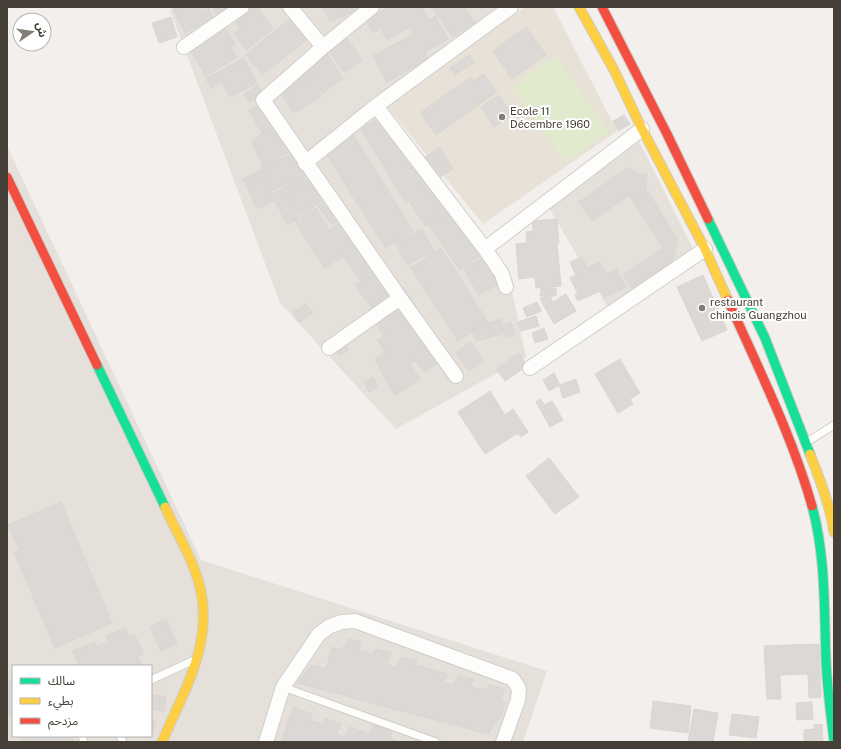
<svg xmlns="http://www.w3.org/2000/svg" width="841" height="749" font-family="'Public Sans','Noto Sans Arabic',sans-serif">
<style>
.residential{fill:#e5e0da;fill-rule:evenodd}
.education{fill:#e8e1d8}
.green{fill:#e2eace}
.building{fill:#dbd8d5;stroke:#dad6d2}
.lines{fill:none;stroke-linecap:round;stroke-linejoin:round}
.lane-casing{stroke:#d0cdca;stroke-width:9}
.street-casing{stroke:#d0cdca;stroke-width:16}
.fast-casing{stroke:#d0cbc3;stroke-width:11}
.slow-casing{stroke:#d0cbc3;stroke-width:11}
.jam-casing{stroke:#d0cbc3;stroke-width:11}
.lane{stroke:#fdfdfc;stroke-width:7}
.street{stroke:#fdfdfc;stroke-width:14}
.fast{stroke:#16e098;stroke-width:9}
.slow{stroke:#ffcf43;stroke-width:9}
.jam{stroke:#f24e42;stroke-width:9}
.poi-dot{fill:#837d77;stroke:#fff;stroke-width:1.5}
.labels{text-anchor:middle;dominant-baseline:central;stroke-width:4;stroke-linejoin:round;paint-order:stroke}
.poi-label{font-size:11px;fill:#474038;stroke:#fff;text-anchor:start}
</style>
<rect width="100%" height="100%" fill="#f2efec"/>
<path class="residential" d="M175,7H504L376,106L511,287L526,357L396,429L280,303L170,10Z
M639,141L694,251L607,306L549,208Z
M7,146L201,560L547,671L523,742H7ZM13,666H151V736H13Z"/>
<path class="education" d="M525,7H553L617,131L483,224L384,103Z"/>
<path class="green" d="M555,56L609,131L566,163L512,88Z"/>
<path class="building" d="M172,7H200L202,11L208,8L213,18L185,33Z
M212,7H228L217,14Z
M251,7H257L273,29L246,50L234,33L240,29L234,20Z
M323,7H353L355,11L330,22Z
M390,7H422L429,20L435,16L448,39L425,52L428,59L387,82L373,56L414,34L410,27L387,40L381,29L373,33L366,20Z
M435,7H464L475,22L453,37L433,9Z
M171,17L177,37L159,43L152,23Z
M292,17L309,38L262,75L246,54Z
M526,27L546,55L512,79L493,51Z
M225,28L235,44L231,47L237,57L206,76L190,50Z
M347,38L362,60L344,72L329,51Z
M327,54L343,79L322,93L305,68Z
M469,55L474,62L455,75L450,68Z
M244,58L257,83L230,97L222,82L211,88L206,79Z
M305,70L321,96L294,113L277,88Z
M484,74L497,92L436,135L420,113L471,77L474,81Z
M258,85L263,93L249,102L244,94Z
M499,95L512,115L494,127L481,107Z
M271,99L283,122L262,134L249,110Z
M389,112L434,185L406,203L361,129Z
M624,115L630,124L618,131L613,121Z
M284,124L296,149L263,166L251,141L259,138L258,136Z
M352,133L413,231L386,248L324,151Z
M440,147L453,169L439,178L425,157Z
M301,151L311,175L271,191L261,167Z
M627,168L636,173L647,175L646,189L678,240L672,263L631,289L623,275L663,248L629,195L592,221L579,202Z
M261,170L272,194L302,179L303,183L285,191L298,219L287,225L275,200L257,209L243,179Z
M314,174L329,196L300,216L285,194Z
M440,182L456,204L426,226L410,203Z
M332,197L345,215L332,225L318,206Z
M456,206L489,250L460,270L429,225Z
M316,208L329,230L345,220L350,227L357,223L368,241L324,268L295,221Z
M557,219L559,243H557L561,286L536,288L535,277L519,279L516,244L527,243L526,232L533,231L532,221Z
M422,229L434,251L407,265L396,243Z
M368,241L384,263L360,280L344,258Z
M441,248L488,322L458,341L411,268Z
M493,252L508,278L479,295L464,269Z
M582,257L587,268L600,262L606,274L617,269L626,287L604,297L600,291L578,301L575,295L578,294L570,278L576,275L570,262Z
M383,266L398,288L371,307L355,285Z
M703,275L727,330L702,341L677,287Z
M403,287L448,357L424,372L416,360L410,364L420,379L395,395L381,372H382L375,359L385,352L377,340L384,336L368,310Z
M541,288H556V296H540Z
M549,294L553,302L566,294L576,311L554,324L540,299Z
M537,302L541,311L527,317L523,308Z
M306,304L313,313L300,322L293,312Z
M536,316L539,326L521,331L518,322Z
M501,319L502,325L511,322L515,335L507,337L506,333L476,341L472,328Z
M544,328L548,339L535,343L532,333Z
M341,339L348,350L339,355L332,345Z
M470,342L484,360L469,371L456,353Z
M519,353L527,366L505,381L496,369Z
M620,359L640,393L630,399L633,404L618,413L595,374Z
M554,373L560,385L549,391L543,380Z
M373,377L378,388L369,392L364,382Z
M576,379L580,392L563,398L559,385Z
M490,391L505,415L513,409L528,432L521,437L518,433L485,454L458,412Z
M541,399L544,405L552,401L563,420L550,427L536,402Z
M549,458L579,497L555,514L526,476Z
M61,502L112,623L55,648L14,552L19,550L8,525Z
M166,619L177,644L161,651L150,627Z
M125,628L129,637L135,635L143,654L138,656L142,666H79L73,651L95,642L97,647L108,642L106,636Z
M349,639L361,642L359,650L372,654L376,649L391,653L387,665L395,667L402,657L417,661L415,665L447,674L444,682L452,685L459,675L473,679L471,687L486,690L489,685L504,689L501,700L505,703L501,716L488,734L297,683L311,665L326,669L332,647L341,650Z
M819,644L821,697L809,698L808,674L780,675L781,699H767L764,646Z
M13,679V715H7V682Z
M153,695L166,697L164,712L151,709Z
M653,701L691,706L688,733L650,728Z
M812,702L813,719L797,720L796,703Z
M293,707L312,714L310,720L323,724L325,718L341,724L337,734L345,737L349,727L370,734L373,724L392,731L390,738L397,741V742H281Z
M694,709L718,713L713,742H688Z
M732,714L759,717L756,738L729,735Z
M151,720L156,721L151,736H150Z
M822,724L823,742H804V730L815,729L814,725Z
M21,736H75L72,738L74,742H22Z"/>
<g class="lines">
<g class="lane-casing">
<path id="lane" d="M807,442L834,425
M151,680L192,661
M283,687L436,742
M82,736L84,742
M120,736L123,742"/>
</g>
<g class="street-casing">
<path id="street" d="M290,7L323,47
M372,7L323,47L263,100L400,298L456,376
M511,7L376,106L485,249L642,129
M184,47L242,7
M305,163L376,106
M485,249L502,274L506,287
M329,348L400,298
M530,368L705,249
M266,742L283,687L319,634L330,626L342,622L355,621L513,679L519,689L518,700L503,742"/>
</g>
<g class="fast-casing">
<path id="fast" d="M708,219L765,338L810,454
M97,365L165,507
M812,506C826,557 824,609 826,660C827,687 831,715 834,742"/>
</g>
<g class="slow-casing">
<path id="slow" d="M579,7L614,70L642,129L705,249L728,300
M810,454C820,480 830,505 834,532
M162,742C187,684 220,633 194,568C186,547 174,527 165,507"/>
</g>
<g class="jam-casing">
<path id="jam" d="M602,7L667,134L708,219
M7,177L97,365
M728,300C758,368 792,435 812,506"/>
</g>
<use href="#lane" class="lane"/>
<use href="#street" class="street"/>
<use href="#fast" class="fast"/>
<use href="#slow" class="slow"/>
<use href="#jam" class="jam"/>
</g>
<g class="poi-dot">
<circle cx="502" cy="117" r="4"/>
<circle cx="702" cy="308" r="4"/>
</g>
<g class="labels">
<g class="poi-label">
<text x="510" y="111">Ecole 11<tspan x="510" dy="13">Décembre 1960</tspan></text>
<text x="710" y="302">restaurant<tspan x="710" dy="13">chinois Guangzhou</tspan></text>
</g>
</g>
<rect width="841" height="749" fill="none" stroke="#474038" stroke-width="16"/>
<rect x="12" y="665" width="140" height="72" fill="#ffffff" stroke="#b5b3af"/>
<rect x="20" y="678" width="20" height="6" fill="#16e098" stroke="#b5b3af"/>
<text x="48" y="685" font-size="12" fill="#474038">سالك</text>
<rect x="20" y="698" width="20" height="6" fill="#ffcf43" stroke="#b5b3af"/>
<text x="48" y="705" font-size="12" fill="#474038">بطيء</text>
<rect x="20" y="718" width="20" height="6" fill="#f24e42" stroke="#b5b3af"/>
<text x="48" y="725" font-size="12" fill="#474038">مزدحم</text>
<g transform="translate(32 32) rotate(77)"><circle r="19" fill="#ffffff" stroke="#b5b3af"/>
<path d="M0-3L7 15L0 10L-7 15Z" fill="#837d77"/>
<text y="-6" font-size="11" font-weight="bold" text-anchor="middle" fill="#474038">ش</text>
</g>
</svg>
